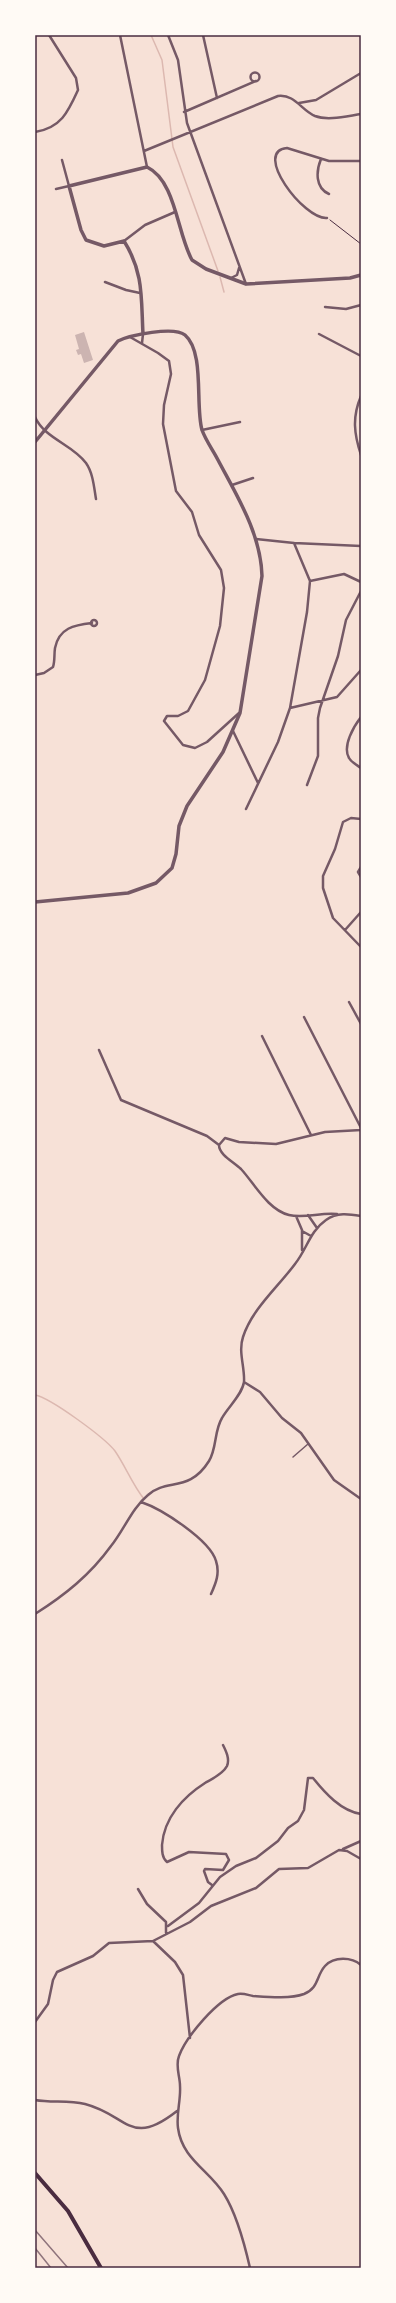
<svg xmlns="http://www.w3.org/2000/svg" width="396" height="2303" font-family="Inter,sans-serif">
<style>
.lines{fill:none;stroke-linecap:round;stroke-linejoin:round}
.stream{stroke:#dcb8b0;stroke-width:1.5}
.building{fill:#ccb4b1}
.path{stroke:#4a2c40;stroke-width:1}
.service{stroke:#755966;stroke-width:1.5}
.minor{stroke:#755966;stroke-width:2.5}
.tertiary{stroke:#755966;stroke-width:3.5}
.secondary{stroke:#4a2c40;stroke-width:4}
.rail{stroke:#8f747c;stroke-width:1.5}
.neatline{fill:none;stroke:#4a2c40;stroke-width:1.5}
</style>
<rect width="100%" height="100%" fill="#f7e1d7"/>
<g class="lines">
<path class="stream" d="M151,35L162,60L173,147L218,271
M220,277L224,292
M35,1395C51,1398 105,1438 115,1451C126,1467 132,1484 144,1499"/>
</g>
<path class="building" d="M84,332L93,360L84,363L81,354L78,355L76,350L79,349L75,335Z"/>
<g class="lines">
<path class="path" d="M330,220L361,244"/>
<path class="service" d="M293,1457L308,1444"/>
<path class="minor" d="M120,35L147,167
M168,35L178,60L187,123L246,284
M203,35L217,98
M250.5 77a4.5 4.5 0 1 1 9 0a4.5 4.5 0 1 1-9 0Z
M299,103L316,100L361,73
M184,112L256,81
M35,132C61,128 68,112 78,90L76,78L49,35
M144,151L278,96C295,94 301,110 315,116C328,121 347,116 361,114
M321,159C316,171 315,188 329,194
M56,189L69,186L62,160
M327,218C304,220 252,151 287,148L329,161H361
M124,241L145,225L175,212
M231,278L237,275L239,268
M105,282L126,290L140,293
M325,307L346,309L361,305
M319,334L361,356
M130,337L158,353L169,361L171,374L164,405L163,424L176,491L192,512L199,535L221,570L224,588L220,626L205,680L188,711L178,716H167L164,721L183,745L195,748L207,742L239,713
M142,343L143,334
M361,396C352,417 354,434 361,455
M35,417C45,439 72,444 86,463C93,473 94,487 96,499
M202,430L240,422
M232,485L253,478
M256,539L294,543L361,546
M310,581L344,574L361,582
M91 623a3 3 0 1 1 6 0a3 3 0 1 1-6 0Z
M35,675L44,673L53,667C55,661 54,655 55,648C59,628 74,625 92,623
M290,708L337,697L361,670
M361,717C354,726 342,746 349,758C351,762 357,765 361,768
M233,731L258,783
M307,785L318,756V718L320,708L338,656L346,620L361,591
M246,809L278,742L290,708L307,612L310,581L294,543
M361,819L351,818L343,822L335,849L323,876V888L333,918L361,947
M361,867L358,872L361,877
M345,930L361,912
M349,1002L361,1024
M304,1017L361,1128
M262,1036L311,1135
M99,1050L121,1100L207,1136L219,1145
M337,1214C321,1212 304,1219 289,1215C268,1210 254,1183 241,1169C234,1162 219,1155 219,1145L225,1138L239,1142L276,1144L325,1132L361,1130
M308,1215L317,1228
M296,1216L302,1230V1250
M302,1231L311,1236
M244,1382L260,1392L282,1418L301,1433L334,1480L361,1499
M141,1502C162,1509 210,1540 216,1561C220,1573 216,1583 211,1594
M35,1614C65,1595 90,1575 111,1546C124,1530 132,1508 148,1495C167,1478 189,1493 209,1461C217,1448 214,1431 222,1418C228,1407 242,1395 244,1382C245,1367 238,1352 243,1337C252,1309 278,1287 295,1264C307,1249 310,1231 326,1220C337,1212 349,1214 361,1216
M343,1849L361,1841
M212,1885L208,1882L204,1871L205,1869L223,1870L229,1860L226,1854L189,1852L167,1862C162,1858 162,1851 162,1845C164,1818 183,1797 205,1783C212,1779 223,1774 227,1766C230,1759 226,1751 223,1745
M138,1889L147,1904L166,1922V1933
M168,1926L199,1903L220,1877L236,1866L256,1858L278,1841L288,1828L298,1821L304,1810L308,1778H313C325,1793 341,1811 361,1814
M153,1941L175,1962L183,1975L190,2038
M35,2022L48,2004L53,1980L57,1972L93,1956L109,1943L153,1941L190,1922L211,1906L256,1888L279,1869L308,1868L339,1850L347,1851L361,1859
M35,2100C51,2103 68,2100 85,2104C128,2115 130,2148 177,2111
M250,2268C245,2246 236,2213 224,2194C209,2170 182,2159 178,2128C176,2114 181,2100 180,2086C180,2076 175,2066 179,2056C186,2037 218,1998 238,1994C243,1993 248,1995 253,1996C268,1997 290,1999 304,1994C319,1988 316,1976 325,1966C334,1956 352,1957 361,1965"/>
<path class="tertiary" d="M143,334C141,298 144,273 124,241L104,246L86,240L81,230L69,186L147,167C176,181 177,233 192,260L206,269L246,284L350,278L361,275
M35,442L118,341C130,335 174,326 185,335C205,352 195,406 202,430C206,441 213,450 218,460C237,496 261,534 262,576L240,713L223,752L187,806L179,826L176,854L172,868L156,883L128,893L35,902"/>
<path class="secondary" d="M35,2173L68,2211L101,2268"/>
<path class="rail" d="M35,2230L68,2268
M35,2248L51,2268"/>
</g>
<rect width="396" height="2303" fill="none" stroke="#fffaf5" stroke-width="72"/>
<rect x="36" y="36" width="324" height="2231" class="neatline"/>
</svg>
